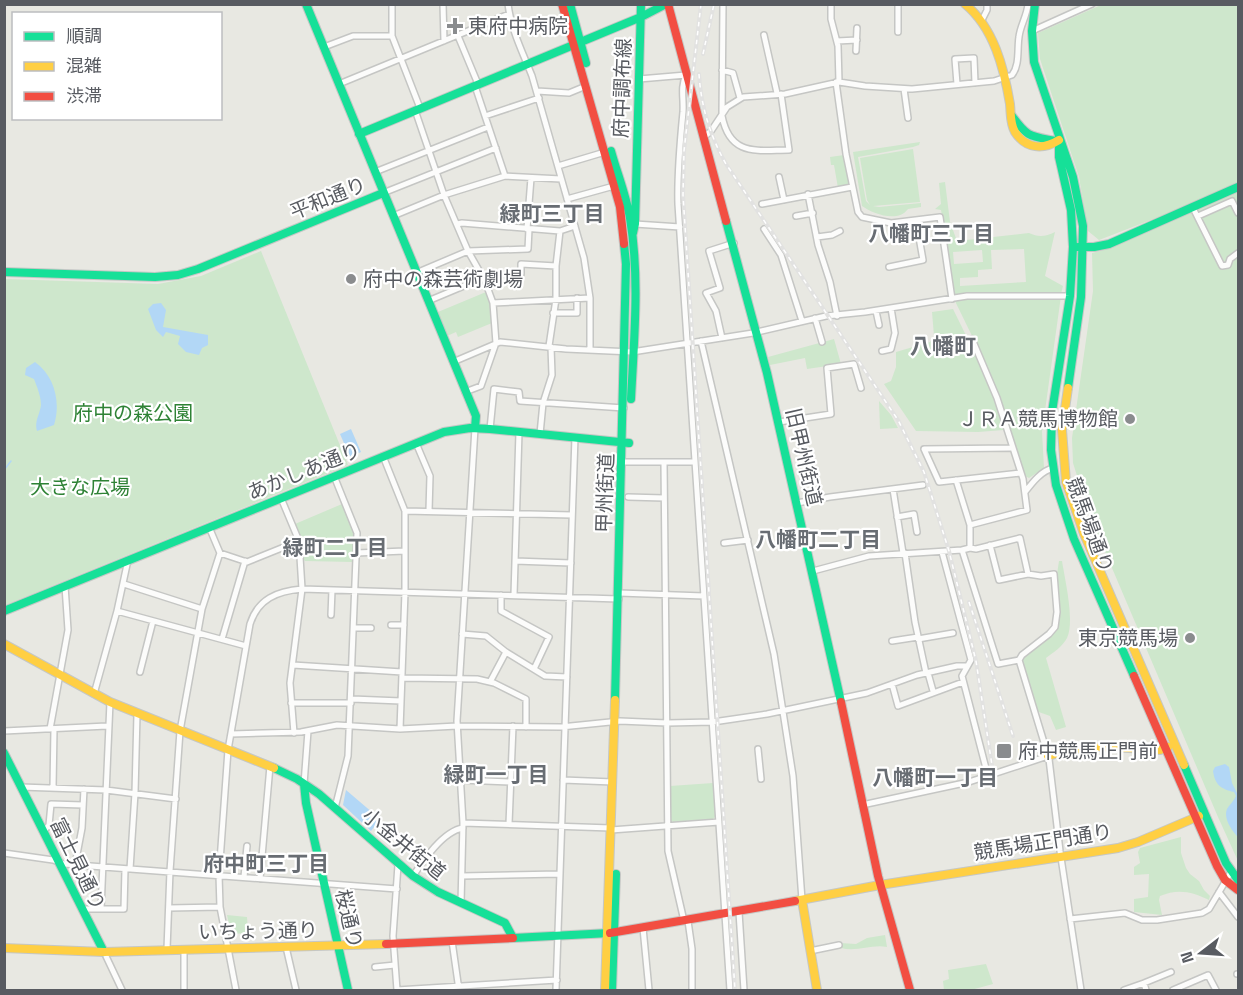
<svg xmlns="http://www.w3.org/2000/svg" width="1243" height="995" font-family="'Space Grotesk','Noto Sans JP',sans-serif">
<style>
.green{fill:#cee7cc;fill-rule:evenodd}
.water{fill:#b2d7f6}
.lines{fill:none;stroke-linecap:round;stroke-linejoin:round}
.stream{stroke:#b2d7f6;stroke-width:1.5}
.street-casing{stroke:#c5c6c4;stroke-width:8}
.fast-casing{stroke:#c5c7c5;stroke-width:10}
.slow-casing{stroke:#c5c7c5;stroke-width:10}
.jam-casing{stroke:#c5c7c5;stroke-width:10}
.street{stroke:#fcfcfb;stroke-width:5}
.fast{stroke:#16e098;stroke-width:8}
.slow{stroke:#ffcf43;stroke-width:8}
.jam{stroke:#f24e42;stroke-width:8}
.rail-casing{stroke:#e2e2e1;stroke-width:4}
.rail{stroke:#fff;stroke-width:1.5;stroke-dasharray:4.5;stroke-linecap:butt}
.poi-dot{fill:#8a8c8e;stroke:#fff;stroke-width:2}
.labels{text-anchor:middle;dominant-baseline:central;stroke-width:4.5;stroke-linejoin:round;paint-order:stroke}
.poi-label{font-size:20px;fill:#585b61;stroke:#fff;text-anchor:start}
.street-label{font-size:20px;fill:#585b61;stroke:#fff}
.park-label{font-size:20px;fill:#2e8235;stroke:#fff}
.neighbourhood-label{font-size:21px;font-weight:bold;fill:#686d73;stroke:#fff}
.quarter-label{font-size:22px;font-weight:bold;fill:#686d73;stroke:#fff}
</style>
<rect width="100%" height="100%" fill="#e8e8e2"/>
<path class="green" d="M1101,5H1238V182L1200,201L1099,240L1088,231L1079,177L1040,59L1038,33Z
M920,142L919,145L913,147L858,157L866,201L870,205L867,200L860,158L913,149L920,202L873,206L879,207L921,203V207L908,209C898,223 873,214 862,206L853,152Z
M844,155L849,183L848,186L838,188L834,165H831L830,157Z
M945,182L950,222L957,241L1029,233C1038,237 1045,237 1055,232L1045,276L1063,286L1061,294L955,295L941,210L935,209L941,204L939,183ZM1024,249L1026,282L960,286V278L978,277V270L992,269L991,250ZM982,250L983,262L954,264L953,252Z
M1238,191V861L1218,817L1089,514L1073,463L1072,438L1093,291L1092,253L1104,250Z
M261,251L348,465L5,605V279L158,284L201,276Z
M486,292L490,302L492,323L458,337L456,332L447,336L438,312Z
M1061,296L1042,432L1044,468L1029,478L1025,476L991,375L955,301L968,298Z
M953,309L986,376L1003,425V430L978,432L916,431L884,384L891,381L896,367V352L930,342L934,336L932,312Z
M834,339L841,364L807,369L805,358L770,365L768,357Z
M879,401L891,415L898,428L880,429Z
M342,504L354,534L353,562L305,561L303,559L301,540L295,524Z
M1059,561H1062C1065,580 1075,621 1067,638C1062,647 1054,652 1046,658L1066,727L1056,730L1050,716L1036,711L1021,660L1057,629L1059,622L1057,574Z
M713,783L716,816L713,819L673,822L670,820V786Z
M1181,837V853L1186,868L1190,874L1199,881L1204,890L1210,896L1209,900C1193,892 1178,888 1160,896L1159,900L1162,915L1134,912V899L1148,897L1149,874L1134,875V867L1140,863L1138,852L1140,848Z
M227,915L247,917L248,933L231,934Z
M885,935L887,947C872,944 857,952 841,948L840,943L856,944L867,938Z
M986,964L993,984L971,990H944L943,981L949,979L948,970Z"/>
<path class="water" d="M161,303L166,310L163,327L208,335V345L202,348L199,355L186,352L178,344L180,336L166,332L163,337L156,330L148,309L153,304Z
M35,362C55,376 61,403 54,425L37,431C34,422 40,414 41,405C41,396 37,387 34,379L25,375L26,368Z
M351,429L361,452L350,457L340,434Z
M1225,764L1229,767L1232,783L1238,795V837C1232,831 1223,818 1227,809C1229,805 1234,801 1236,796L1234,792C1221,789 1215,785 1213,771L1215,767Z
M346,790L380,819L371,831L343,805Z"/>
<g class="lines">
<path class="stream" d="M4,470L11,461"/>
<g class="street-casing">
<path id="street" d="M392,4V36L420,108
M443,4L444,41
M508,4C511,30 523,53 532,76L584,258L590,298V350
M723,4L722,116C730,157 757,150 789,150L781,94
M831,4V19L838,46L839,82
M982,20L987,10V4
M1032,31L1092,4
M898,32V4
M764,35L777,93
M458,36L478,84
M837,41L857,40
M324,47L353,36H392
M856,51L857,28
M722,70L733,73L740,98
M639,79L686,75C680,88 684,98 683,112C680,143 677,173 678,204L730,990
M836,82L846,154L858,212L862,217L891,223L940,217L952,299
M339,84L509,14
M957,84L955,59L974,58L975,83
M475,86L505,176
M904,89L908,118
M537,91L569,93L586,86
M415,110L444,195L468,251L485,281L493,303L496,343L481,386L465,392
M485,116L539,98
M704,137L711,131L727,107L743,97L785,94L839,82L865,86L912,89L994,81L1012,75C1020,65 1017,49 1019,37C1020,26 1027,16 1028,4
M558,166L605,152
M375,172L488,127
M779,177L784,200
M383,193L496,148
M808,194L818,245L830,282L837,316
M567,199L614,186
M762,204L852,187
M1193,208L1222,266L1228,265L1230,259L1238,253
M393,216L444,195L505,176L561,179
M796,216L813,213
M1198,216L1232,201L1238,213
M457,224L462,223L560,231L575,226
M635,224L680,227
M527,229L531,178
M764,229L781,255L802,321
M817,237L832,235L840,231
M889,267L923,260L916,220
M416,273L468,251L528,249L529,229
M428,301L490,275L521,274V264L556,266
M493,303L590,298
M876,311L879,325
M553,313H577V298
M815,318L822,342
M722,338L716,311L706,293L720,288L709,251L734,243
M701,341L774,654L793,776L802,900
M549,346L556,299V266L560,231
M882,351L891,349L895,333L891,308
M453,362L500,342L566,349L632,352L753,333L826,316L865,312L967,296H1070
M779,422L831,414L827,368L854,364L861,388
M490,429L494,389L519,392L520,401L624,408
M540,434L543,403L552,375L551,347
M416,443L430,476L429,511
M1011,448L924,449L939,482L1021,473
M383,456L405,511V592L400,729
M623,462H695
M664,462L668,851L684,921
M334,476L357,533L348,756L335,808
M956,480L970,525V548
M893,489L903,553
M1025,492C1032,483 1041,471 1053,468
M628,497L664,498
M281,498L299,541L302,589L290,683L294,733
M797,503L830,497L923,485
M405,511L572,515
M897,517L914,514L917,532
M970,525L1027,510L1023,479L997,398L972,339
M724,543L748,540
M990,545L999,580L1028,574L1041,576L1054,574L1057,612L1055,627L1049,634L1022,655L1019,660
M962,550L970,548L976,549L1020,538L1028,574
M942,552L971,660L962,676L988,776
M220,553L247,562L299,541
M356,553L405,551
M905,553L915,622L926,673
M515,561L571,563
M813,571L869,556L962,550L998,664L1019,660L1049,759L1060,851L1081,990
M124,584L202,609
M619,593L704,596
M501,595V611L549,637L534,669
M514,595L519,432
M117,611L246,646
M331,615L332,590
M391,625H404
M354,628H371
M462,634L486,636L506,652L545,676L567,677
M222,639L245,561
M918,639L953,633
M892,641L918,637
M293,665L402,672
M140,672L153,621
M928,673L933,691
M402,678L477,679L494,683L526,699V727
M490,682L506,652
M892,684L898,706L963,682
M94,694L117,611L128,560
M352,699L401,701
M291,703H351
M50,729L68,630L65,586
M4,731L107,726
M231,734L301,732L337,725L400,729L457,726L561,727L620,721L667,723L713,722L767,714L867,693L917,675L957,666H967
M758,749L761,779
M460,780L511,782
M563,780L613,782
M304,784L308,731
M21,787L106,790L176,799
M53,788L54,729
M862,805L969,782L1048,756
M463,823L611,828
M509,824L513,726
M611,830L719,822
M44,831L49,825L51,804L83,805
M4,853L53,860L64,864L397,889
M75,865L82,828L84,789
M130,869L135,793L137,714
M413,876C423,861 443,831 463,828
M462,876L560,874
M244,877L247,846
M260,879L270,766
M1219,892L1238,917
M461,903L463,823L457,721L475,428
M169,908L220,907
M82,909H124L125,869
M101,909L110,702
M739,912L744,990
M1070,919L1125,913L1142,920H1157L1202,913L1209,909L1231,872
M688,921L692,949V990
M643,928L649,990
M452,941L459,990
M286,947L296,990
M167,949L170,871L180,731L202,609L220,553L209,527
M184,949V990
M810,951L839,945
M104,952L122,990
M375,967L395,965
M1237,974H1238
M1144,983L1171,972
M236,990L220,907L219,875L228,750L250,624C258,599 277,591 302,589L619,599
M397,990L557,980
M397,990L393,936L398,865
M556,990L575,437
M1124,990L1144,983L1146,990
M1173,990L1208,975L1216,990"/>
</g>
<g class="fast-casing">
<path id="fast" d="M306,4L476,416L475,428
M570,4L586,63
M1035,4L1032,31L1034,62L1073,177L1083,226L1081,297L1068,388
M1012,116C1028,138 1030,136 1056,141
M359,134L641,17L666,4
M1059,144V157L1071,210L1073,247L1070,296L1052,412L1051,450L1056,485L1074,539L1134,676
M611,151C617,173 626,195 630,218C640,278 634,339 631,399
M726,221L767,373L841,702
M633,233L635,224L641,4
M1078,247H1094L1109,244L1238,187
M4,272L155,277L178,275L198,269L383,193
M4,611L444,432L470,428L490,429L629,443
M615,700L626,264L624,244
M4,753L104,952
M1184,765L1226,863L1238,880
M274,768L297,779L319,794L413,876L438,892L505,923L513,938L610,933
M304,784L306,803L348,990
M612,990L616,874"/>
</g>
<g class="slow-casing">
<path id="slow" d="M965,4C994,28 1004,68 1010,104C1011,114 1010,123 1015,132C1026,149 1043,150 1059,140
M1068,388L1062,430L1066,482L1084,534L1184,765
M4,644L110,702L274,768
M1048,756C1084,742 1122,748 1160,750L1168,747
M880,885L1118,848L1138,842L1199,816
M802,900L817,990
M795,901L880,885
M4,948L104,952L386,944
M605,990L615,700"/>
</g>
<g class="jam-casing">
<path id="jam" d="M562,4L620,207L624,244
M668,4L726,221
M1134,676L1217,866L1225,880L1238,890
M841,702L878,876L910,990
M610,933L795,901
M386,944L513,938"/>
</g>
<use href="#street" class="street"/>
<use href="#fast" class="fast"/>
<use href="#slow" class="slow"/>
<use href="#jam" class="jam"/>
<g class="rail-casing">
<path id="rail" d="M701,4L684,151L683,195L735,990
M703,54L714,4
M699,74C701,106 710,136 726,164L898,420L924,472L949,551L976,661L993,772
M969,602L1013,736"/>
</g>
<use href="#rail" class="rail"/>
</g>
<g class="poi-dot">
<path d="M452 17h6v6h6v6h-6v6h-6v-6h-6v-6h6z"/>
<circle cx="351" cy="279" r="6"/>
<circle cx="1130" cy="419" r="6"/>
<circle cx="1190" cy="638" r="6"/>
<rect x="996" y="743" width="16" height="16" rx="3"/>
</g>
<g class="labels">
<g class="poi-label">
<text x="468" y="26">東府中病院</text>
<text x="363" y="279">府中の森芸術劇場</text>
<text x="1118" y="419" text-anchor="end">ＪＲＡ競馬博物館</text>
<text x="1178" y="638" text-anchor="end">東京競馬場</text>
<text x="1018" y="751">府中競馬正門前</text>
</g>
<g class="street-label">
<text transform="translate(622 88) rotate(-88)">府中調布線</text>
<text transform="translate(328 198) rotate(-22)">平和通り</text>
<text transform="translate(804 457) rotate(77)">旧甲州街道</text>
<text transform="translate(304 471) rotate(-22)">あかしあ通り</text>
<text transform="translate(605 493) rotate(-88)">甲州街道</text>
<text transform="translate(1090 525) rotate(70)">競馬場通り</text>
<text transform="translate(1043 842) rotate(-9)">競馬場正門通り</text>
<text transform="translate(404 844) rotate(39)">小金井街道</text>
<text transform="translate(78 864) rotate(64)">富士見通り</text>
<text transform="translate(349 919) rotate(77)">桜通り</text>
<text transform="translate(258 931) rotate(-1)">いちょう通り</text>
</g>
<g class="park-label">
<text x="133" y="413">府中の森公園</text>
<text x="80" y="487">大きな広場</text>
</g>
<g class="neighbourhood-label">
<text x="552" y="213">緑町三丁目</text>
<text x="931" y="233">八幡町三丁目</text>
<text x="818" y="539">八幡町二丁目</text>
<text x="335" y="547">緑町二丁目</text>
<text x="496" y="774">緑町一丁目</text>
<text x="935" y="777">八幡町一丁目</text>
<text x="266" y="863">府中町三丁目</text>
</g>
<g class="quarter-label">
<text x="943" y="346">八幡町</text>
</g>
</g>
<rect width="1243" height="995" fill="none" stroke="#585b61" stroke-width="12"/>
<rect x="12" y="12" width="210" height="108" fill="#ffffff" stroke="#bcbdc0" stroke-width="1.5"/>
<rect x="24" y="32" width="30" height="9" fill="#16e098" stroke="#bcbdc0" stroke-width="1.5"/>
<text x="66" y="42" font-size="18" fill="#585b61">順調</text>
<rect x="24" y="62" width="30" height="9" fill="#ffcf43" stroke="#bcbdc0" stroke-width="1.5"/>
<text x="66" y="72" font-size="18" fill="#585b61">混雑</text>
<rect x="24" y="92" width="30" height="9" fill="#f24e42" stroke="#bcbdc0" stroke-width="1.5"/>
<text x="66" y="102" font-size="18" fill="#585b61">渋滞</text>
<g transform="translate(1201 953) rotate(253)" stroke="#ffffff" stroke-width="4.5" paint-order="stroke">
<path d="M0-4.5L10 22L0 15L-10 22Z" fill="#585b61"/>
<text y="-9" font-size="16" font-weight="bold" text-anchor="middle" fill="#585b61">N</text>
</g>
</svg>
